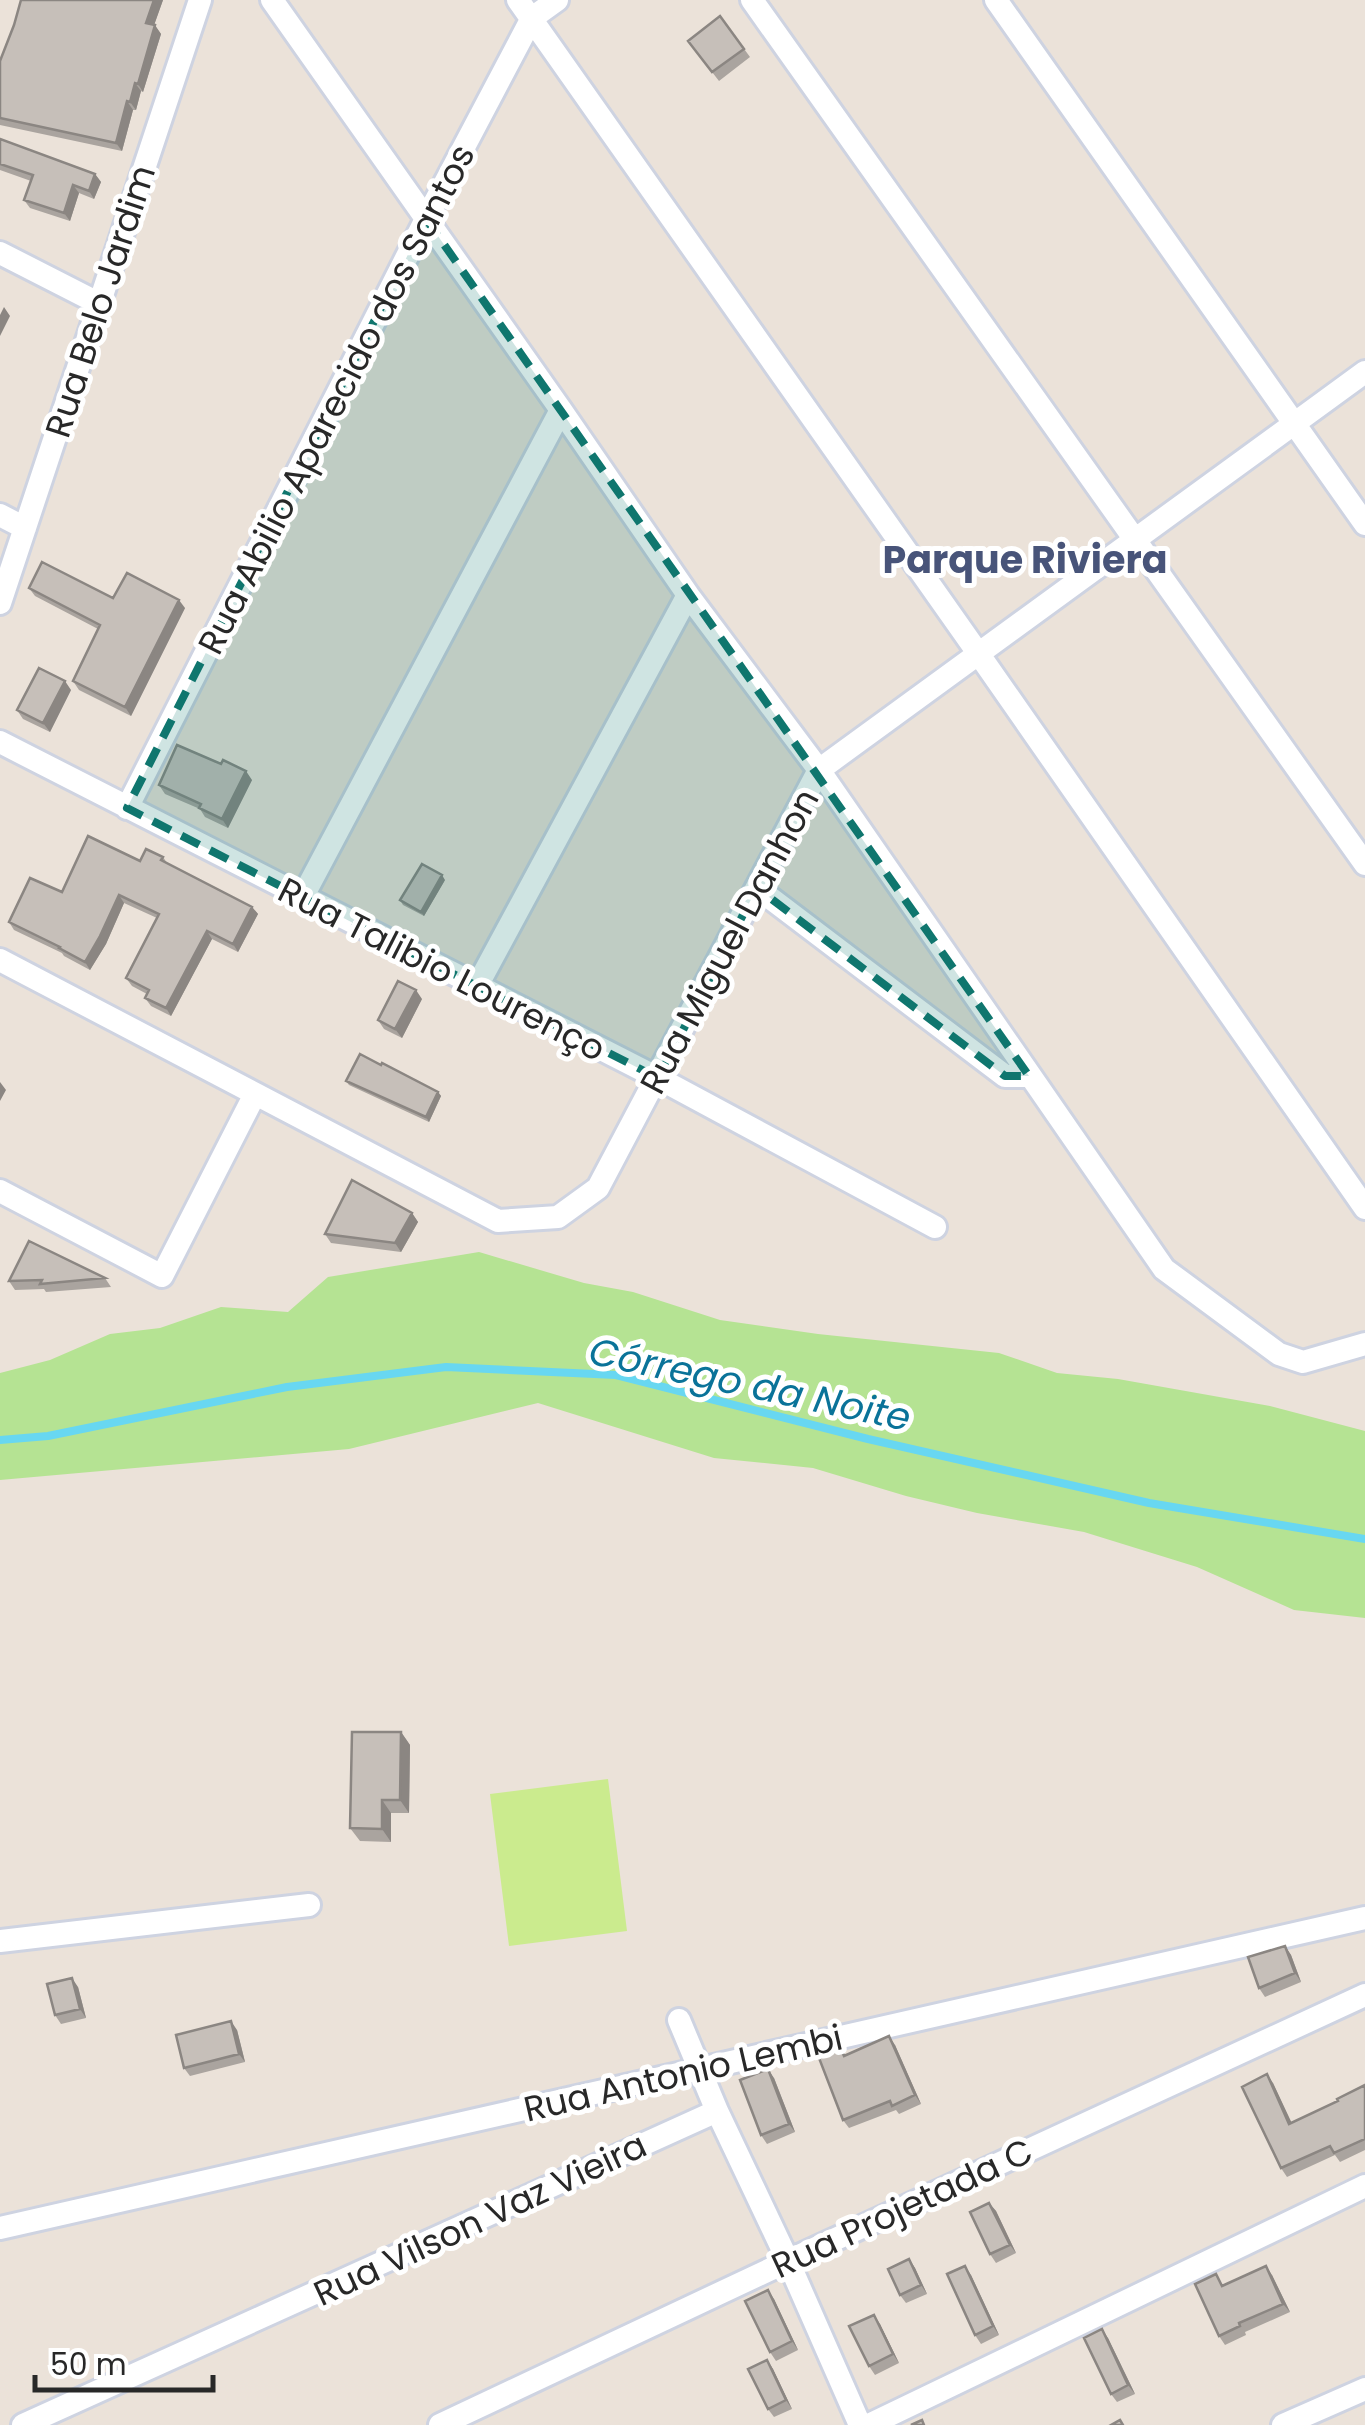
<svg xmlns="http://www.w3.org/2000/svg" width="1365" height="2425" font-family="Poppins,sans-serif">
<style>
.green{fill:#b5e393}
.pitch{fill:#cbeb8e}
.lines{fill:none;stroke-linecap:round;stroke-linejoin:round}
.stream{stroke:#68d7f1;stroke-width:8}
.minor-casing{stroke:#ced3e1;stroke-width:28}
.minor{stroke:#fff;stroke-width:22}
.wall{fill:#aaa49f}
.shaded-wall{fill:#8b8682}
.building{fill:#c6bfb9;stroke:#8b8682;stroke-width:2.5}
.marked{fill:#0f766e;fill-opacity:0.2;stroke:#0f766e;stroke-width:8;stroke-dasharray:20 12;stroke-linejoin:round}
.labels{text-anchor:middle;dominant-baseline:central;stroke-width:10;stroke-linejoin:round;paint-order:stroke}
.street-label{font-size:35px;fill:#282828;stroke:#fff}
.neighbourhood-label{font-size:38px;font-weight:bold;fill:#485479;stroke:#fff}
.water-label{font-size:38px;font-style:italic;fill:#0a7399;stroke:#fff}
</style>
<rect width="100%" height="100%" fill="#ebe2d9"/>
<path class="green" d="M479,1252L584,1283L633,1292L720,1320L818,1334L999,1353L1057,1373L1118,1379L1270,1406L1365,1431V1618L1294,1610L1197,1567L1084,1532L977,1513L906,1496L813,1468L714,1458L538,1403L349,1449L0,1480V1373L50,1360L110,1334L160,1328L221,1307L288,1312L328,1277Z"/>
<path class="pitch" d="M608,1779L627,1931L509,1946L490,1794Z"/>
<g class="lines">
<path class="stream" d="M0,1440L48,1436L287,1387L446,1367L616,1375L868,1439L1149,1503L1365,1539"/>
<g class="minor-casing">
<path id="minor" d="M272,0L561,410L688,595L819,770L1164,1269L1279,1354L1303,1362L1365,1344
M518,0L978,653L1365,1208
M752,0L1365,864
M996,0L1365,524
M0,253L100,304
M0,515L25,528
M0,603L200,0
M0,742L658,1078L935,1227
M127,808L426,219L532,18L557,0
M757,888L1005,1076H1029
M302,898L561,410
M0,960L498,1221L558,1217L598,1188L819,770L1365,372
M477,986L688,595
M0,1191L162,1276L255,1094
M0,1941L309,1905
M679,2020L717,2111L788,2261L860,2425
M0,2228L1365,1918
M23,2425L717,2111
M440,2425L788,2261L1365,1995
M869,2425L1365,2186
M1283,2425L1365,2389"/>
</g>
<use href="#minor" class="minor"/>
</g>
<path class="wall" d="M21,0H163L154,25L161,34L143,92L141,91L136,110H133L122,151L0,125V61L14,25Z
M720,16L750,57L719,81L688,41Z
M0,139L95,174L101,182L94,199L79,193L70,221L30,208L24,200L31,181L0,170Z
M29,588L185,608L131,716L79,690L73,681L98,629L35,596Z
M71,690L50,732L23,719L17,710Z
M252,780L228,828L205,817L200,809L165,794L159,785Z
M163,857L167,863L252,907L258,914L238,952L212,939L171,1016L151,1006L145,998L147,994L132,986L126,978L157,918L124,903L106,944L90,970L64,956L62,953L14,930L9,922L62,892L140,861Z
M445,880L424,916L403,905L400,900Z
M422,999L402,1038L384,1029L378,1020Z
M346,1081L438,1092L441,1096L429,1122L349,1085Z
M412,1213L418,1222L401,1252L331,1243L325,1234Z
M105,1278L111,1287L46,1292L44,1289L15,1290L9,1281Z
M401,1732L410,1745L409,1813H391V1842L360,1841L350,1828Z
M1285,1946L1291,1955L1301,1982L1265,1997L1259,1988Z
M78,1987L86,2018L61,2024L55,2015Z
M237,2030L245,2062L190,2076L184,2068Z
M895,2045L921,2104L899,2114L896,2110L849,2128L843,2120L841,2049L846,2056Z
M774,2078L795,2132L767,2144L761,2135Z
M1273,2083L1291,2123L1338,2101L1365,2085V2150L1340,2162L1335,2155L1287,2177L1281,2168Z
M989,2203L996,2211L1016,2253L996,2263L990,2254Z
M909,2259L915,2268L927,2294L906,2303L900,2295Z
M971,2275L999,2335L981,2344L975,2335Z
M1272,2275L1290,2312L1245,2332L1246,2335L1225,2345L1219,2336L1224,2285Z
M774,2299L798,2350L776,2361L770,2352Z
M880,2324L899,2363L875,2375L869,2366Z
M1108,2338L1135,2394L1117,2402L1111,2394Z
M767,2360L773,2369L792,2409L774,2417L768,2409Z"/>
<path class="shaded-wall" d="M154,0H163L152,31L146,23Z
M155,25L161,34L143,92L138,84Z
M135,83L141,91L136,110L130,102Z
M127,101L133,110L122,151L116,143Z
M95,174L101,182L94,199L89,191Z
M73,185L79,193L70,221L64,213Z
M4,307L10,316L0,336V315Z
M179,600L185,608L131,716L125,707Z
M65,681L71,690L50,732L43,723Z
M246,771L252,780L228,828L222,819Z
M442,875L445,880L424,916L421,912Z
M119,895L124,903L106,944L90,970L85,962Z
M252,907L258,914L238,952L233,944Z
M207,931L212,939L171,1016L166,1008Z
M416,990L422,999L402,1038L395,1029Z
M0,1082L6,1090L0,1101Z
M438,1092L441,1096L429,1122L426,1117Z
M412,1213L418,1222L401,1252L395,1243Z
M401,1732L410,1745L409,1813L400,1800Z
M382,1800L391,1813V1842L382,1829Z
M1285,1946L1291,1955L1301,1982L1295,1973Z
M72,1978L78,1987L86,2018L80,2009Z
M231,2021L237,2030L245,2062L239,2054Z
M889,2036L895,2045L921,2104L915,2095Z
M768,2069L774,2078L795,2132L789,2124Z
M1267,2074L1273,2083L1296,2132L1289,2124Z
M989,2203L996,2211L1016,2253L1010,2245Z
M909,2259L915,2268L927,2294L921,2285Z
M965,2266L971,2275L999,2335L993,2326Z
M1266,2266L1272,2275L1290,2312L1283,2304Z
M768,2290L774,2299L798,2350L792,2341Z
M874,2315L880,2324L899,2363L893,2354Z
M1102,2329L1108,2338L1135,2394L1128,2385Z
M767,2360L773,2369L792,2409L786,2400Z"/>
<path class="building" d="M21,0H154L146,23L155,25L138,84L135,83L130,102L127,101L116,143L0,118V61L14,25Z
M720,16L744,49L712,72L688,41Z
M0,139L95,174L89,191L73,185L64,213L24,200L33,175L0,164Z
M42,562L113,598L127,573L179,600L125,707L73,681L100,625L29,588Z
M39,668L65,681L43,723L17,710Z
M177,745L221,764L223,760L246,771L222,819L199,808L201,804L159,785Z
M88,836L140,861L146,849L163,857L161,860L252,907L233,944L207,931L166,1008L145,998L149,990L126,978L159,914L119,895L100,936L85,962L59,948L60,947L9,922L30,878L62,892Z
M422,864L442,875L421,912L400,900Z
M398,981L416,990L395,1029L378,1020Z
M360,1054L381,1065L382,1063L438,1092L426,1117L346,1081Z
M352,1180L412,1213L395,1243L325,1234Z
M29,1241L105,1278L40,1284L42,1280L9,1281Z
M352,1732H401L400,1800H382V1829L350,1828Z
M1285,1946L1295,1973L1259,1988L1248,1957Z
M72,1978L80,2009L55,2015L47,1984Z
M231,2021L239,2054L184,2068L176,2035Z
M889,2036L915,2095L892,2106L890,2101L843,2120L819,2058L841,2049L844,2056Z
M768,2069L789,2124L761,2135L740,2080Z
M1267,2074L1289,2124L1338,2101L1337,2099L1365,2085V2139L1334,2153L1330,2146L1281,2168L1242,2087Z
M989,2203L1010,2245L990,2254L970,2212Z
M909,2259L921,2285L900,2295L888,2269Z
M965,2266L993,2326L975,2335L947,2274Z
M1266,2266L1283,2304L1239,2323L1240,2326L1219,2336L1195,2284L1216,2274L1222,2286Z
M768,2290L792,2341L770,2352L745,2301Z
M874,2315L893,2354L869,2366L849,2326Z
M1102,2329L1128,2385L1111,2394L1084,2338Z
M767,2360L786,2400L768,2409L748,2369Z
M922,2420L924,2425H911Z
M1120,2420L1123,2425H1111Z"/>
<path class="marked" d="M426,219L1029,1076H1005L757,888L658,1078L127,808Z"/>
<g class="labels">
<g class="street-label">
<text transform="translate(100 301) rotate(-72)">Rua Belo Jardim</text>
<text transform="translate(336 399) rotate(-63)">Rua Abilio Aparecido dos Santos</text>
<text transform="translate(729 941) rotate(-62)">Rua Miguel Danhon</text>
<text transform="translate(442 969) rotate(27)">Rua Talibio Lourenço</text>
<text transform="translate(683 2073) rotate(-13)">Rua Antonio Lembi</text>
<text transform="translate(902 2208) rotate(-25)">Rua Projetada C</text>
<text transform="translate(480 2219) rotate(-25)">Rua Vilson Vaz Vieira</text>
</g>
<g class="neighbourhood-label">
<text x="1025" y="559">Parque Riviera</text>
</g>
<g class="water-label">
<text transform="translate(750 1384) rotate(12)">Córrego da Noite</text>
</g>
</g>
<path d="M35 2375v15h178v-15" fill="none" stroke="#282828" stroke-width="5"/>
<text x="50" y="2375" font-size="30" fill="#282828" stroke="#ffffff" stroke-width="8" paint-order="stroke">50 m</text>
</svg>
